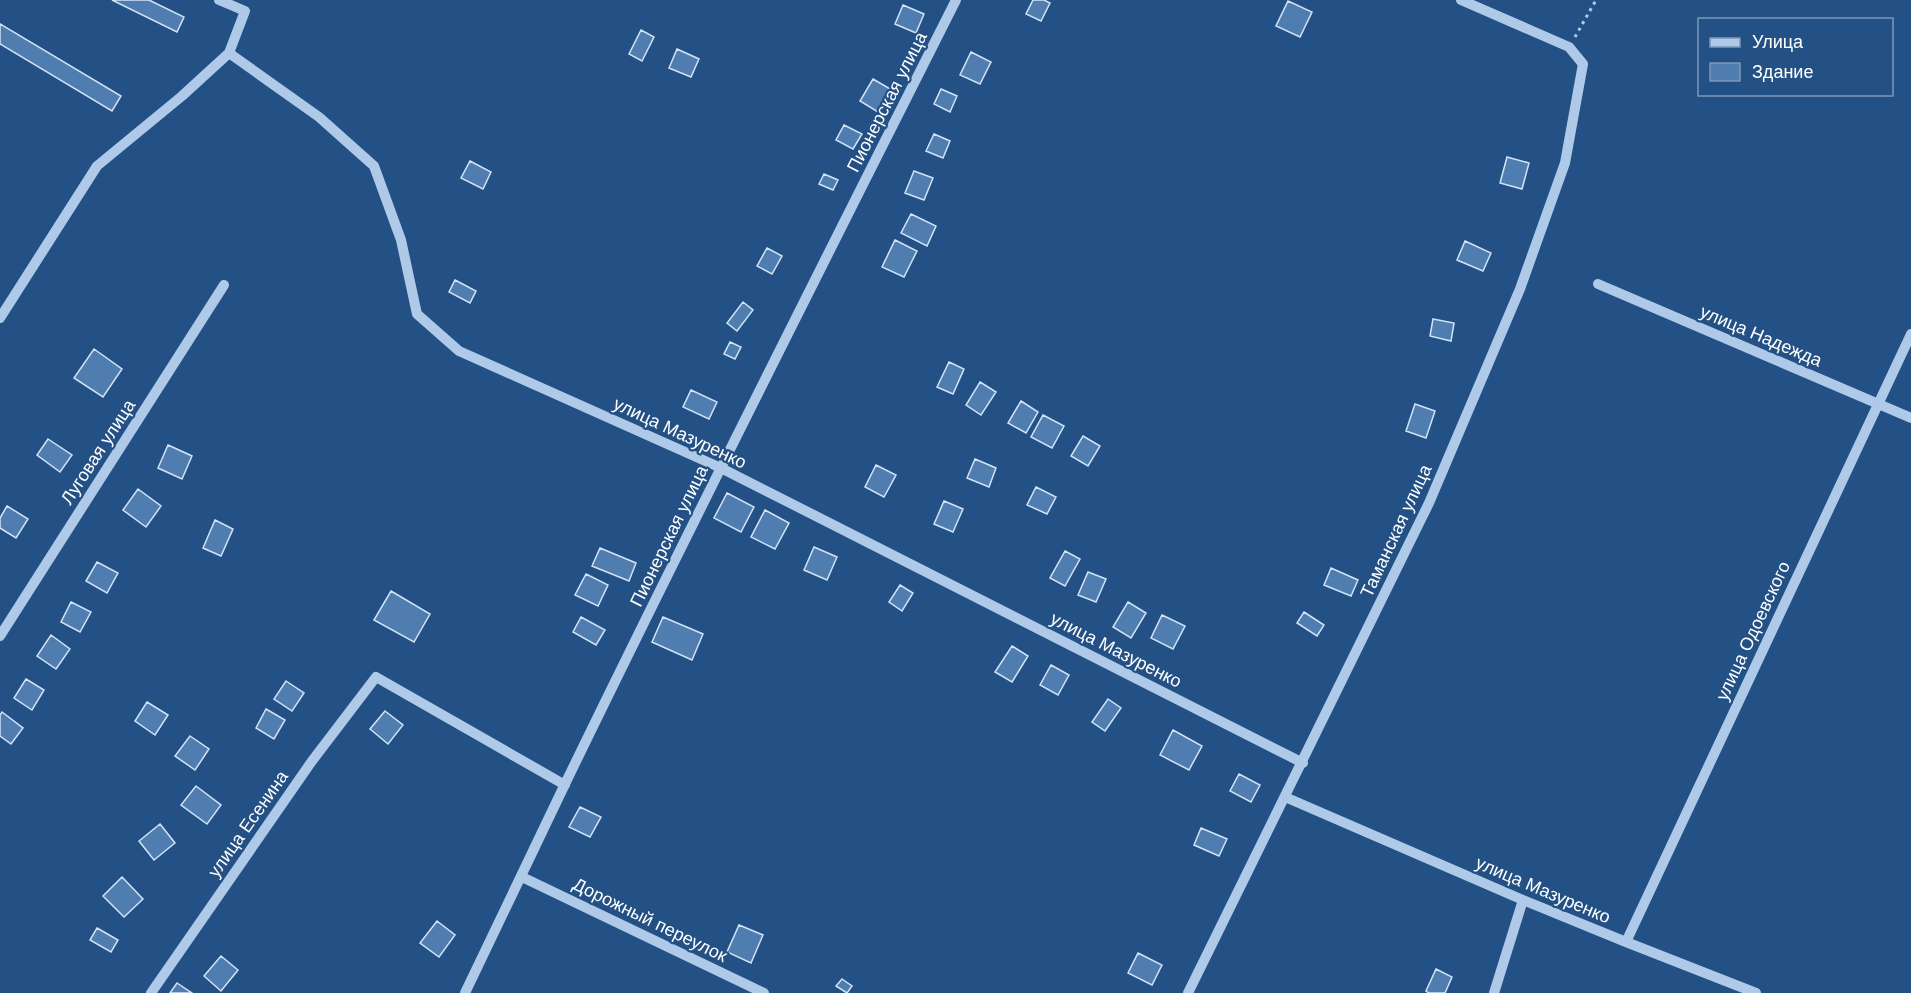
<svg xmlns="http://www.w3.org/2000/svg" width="1911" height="993" font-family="Helvetica,sans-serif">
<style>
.building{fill:#507daf;stroke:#d2e3f7;stroke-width:1.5}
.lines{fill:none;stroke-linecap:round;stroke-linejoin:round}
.path{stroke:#aecae8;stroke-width:3;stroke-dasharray:3 4.5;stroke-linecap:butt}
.minor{stroke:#aecae8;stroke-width:10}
.labels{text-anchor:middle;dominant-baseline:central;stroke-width:4.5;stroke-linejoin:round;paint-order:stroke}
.street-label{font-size:18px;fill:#fff;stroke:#245185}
</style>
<rect width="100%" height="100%" fill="#245185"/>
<path class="building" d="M112,0H149L184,17L177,32Z
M1033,0H1044L1050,3L1041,21L1026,14Z
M1288,1L1312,12L1300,37L1276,26Z
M903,5L924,14L916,33L895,24Z
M0,24L121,96L112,111L0,44Z
M641,30L654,37L642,61L629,54Z
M677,49L699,59L691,77L669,68Z
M971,52L991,62L980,84L960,75Z
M873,79L892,90L878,112L860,101Z
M941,89L957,96L950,112L934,104Z
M844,125L862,134L853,149L836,140Z
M934,134L950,141L943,158L926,151Z
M1507,157L1529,163L1522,189L1500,183Z
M470,161L491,172L483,189L461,178Z
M914,171L933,178L924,200L905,193Z
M824,174L838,180L833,190L819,184Z
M911,214L936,226L927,246L901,233Z
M895,240L917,251L904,277L882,267Z
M1465,241L1491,253L1483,271L1457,260Z
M767,248L782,256L772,274L757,266Z
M455,280L476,291L470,303L449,292Z
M743,302L753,310L737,331L727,323Z
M1433,319L1454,323L1451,341L1430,336Z
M730,342L741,347L735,359L724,354Z
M94,349L122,369L103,397L74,378Z
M949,362L964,369L953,394L937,387Z
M980,382L996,392L981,415L966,405Z
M691,390L717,402L709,419L683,407Z
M1021,401L1038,412L1026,433L1008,423Z
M1415,404L1435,411L1426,438L1406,431Z
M1043,415L1064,426L1052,448L1031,437Z
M1083,436L1100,446L1088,466L1071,456Z
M48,439L72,455L60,472L37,455Z
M168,445L192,456L182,479L158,468Z
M975,459L996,468L989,487L967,478Z
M876,465L896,475L884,497L865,487Z
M1036,487L1056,497L1047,514L1027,505Z
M138,489L161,506L146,527L123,510Z
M727,493L754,507L741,532L714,518Z
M944,501L963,509L953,532L934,524Z
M7,506L28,519L16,538L0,528V518Z
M765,510L789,523L775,549L751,537Z
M215,520L233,529L221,556L203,548Z
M814,547L837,557L827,580L804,570Z
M600,548L636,563L629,581L592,566Z
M1065,551L1080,559L1065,586L1050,578Z
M97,562L118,573L107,593L86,581Z
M1331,568L1358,580L1351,596L1324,585Z
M1088,572L1106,579L1096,602L1078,595Z
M586,574L608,585L598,606L575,595Z
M900,585L913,593L902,611L889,602Z
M391,591L430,614L414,642L374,620Z
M71,602L91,612L80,632L61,622Z
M1128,602L1146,613L1131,638L1113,627Z
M1304,612L1324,625L1317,636L1297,623Z
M1162,615L1185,626L1173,649L1151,638Z
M581,617L605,630L596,645L573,632Z
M663,617L703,634L692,660L652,642Z
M51,635L70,649L56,669L37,656Z
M1012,646L1028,656L1012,682L995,672Z
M1051,665L1069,675L1058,695L1040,685Z
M26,679L44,690L32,710L14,698Z
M286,681L304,693L292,711L274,699Z
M1108,699L1121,708L1105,731L1092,722Z
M147,702L168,715L155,735L135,721Z
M266,709L285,720L274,739L256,728Z
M385,711L403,725L388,744L370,729Z
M2,712L23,728L11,744L0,736V715Z
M1173,730L1202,746L1189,770L1160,755Z
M190,736L209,749L195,770L175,756Z
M1239,774L1260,785L1251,802L1230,791Z
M196,786L221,805L207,824L181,805Z
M580,807L601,817L590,837L569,827Z
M160,824L175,843L154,860L139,841Z
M1201,828L1227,839L1219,856L1194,845Z
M122,877L143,899L124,917L103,896Z
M437,921L455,935L439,957L420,943Z
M739,925L763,935L751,963L727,952Z
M97,928L118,940L111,952L90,940Z
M1138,953L1162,965L1152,985L1128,973Z
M221,956L238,970L221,991L204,976Z
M1436,969L1452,977L1445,993H1429L1426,991Z
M842,979L852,986L847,993L836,986Z
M177,983L192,993H170Z"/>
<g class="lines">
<path class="path" d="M1575,37L1596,0"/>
<path class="minor" d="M219,0L245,11L229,53L319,117L374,166L401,240L417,314L459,351L721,468L1303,763
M1598,284L1911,418
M0,318L97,166L182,96L229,53
M0,636L224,285
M1285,797L1523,900L1626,942L1756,993
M522,877L764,993
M1626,942L1911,334
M151,993L312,761L376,677L565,785
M465,993C499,923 532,852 566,782C693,520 825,260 956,0
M1188,993L1429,503L1520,289L1565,163L1583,64L1569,47L1461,0
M1494,993L1523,900"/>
</g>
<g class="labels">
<g class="street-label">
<text transform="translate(887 102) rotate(-63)">Пионерская улица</text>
<text transform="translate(1761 336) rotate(23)">улица Надежда</text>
<text transform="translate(680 433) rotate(25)">улица Мазуренко</text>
<text transform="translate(98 452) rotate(-57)">Луговая улица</text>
<text transform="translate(1396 531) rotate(-65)">Таманская улица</text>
<text transform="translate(669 536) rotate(-64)">Пионерская улица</text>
<text transform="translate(1753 631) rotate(-65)">улица Одоевского</text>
<text transform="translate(1116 650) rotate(27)">улица Мазуренко</text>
<text transform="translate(248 824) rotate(-55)">улица Есенина</text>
<text transform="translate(1543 890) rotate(23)">улица Мазуренко</text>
<text transform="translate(650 920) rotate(26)">Дорожный переулок</text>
</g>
</g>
<rect x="1698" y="18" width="195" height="78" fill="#245185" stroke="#7c97b6" stroke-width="1.5"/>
<rect x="1710" y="38" width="30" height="9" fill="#aecae8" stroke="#7c97b6" stroke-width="1.5"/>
<text x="1752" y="48" font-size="18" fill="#ffffff">Улица</text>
<rect x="1710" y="63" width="30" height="18" fill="#507daf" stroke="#7c97b6" stroke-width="1.5"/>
<text x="1752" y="78" font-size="18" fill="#ffffff">Здание</text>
</svg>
